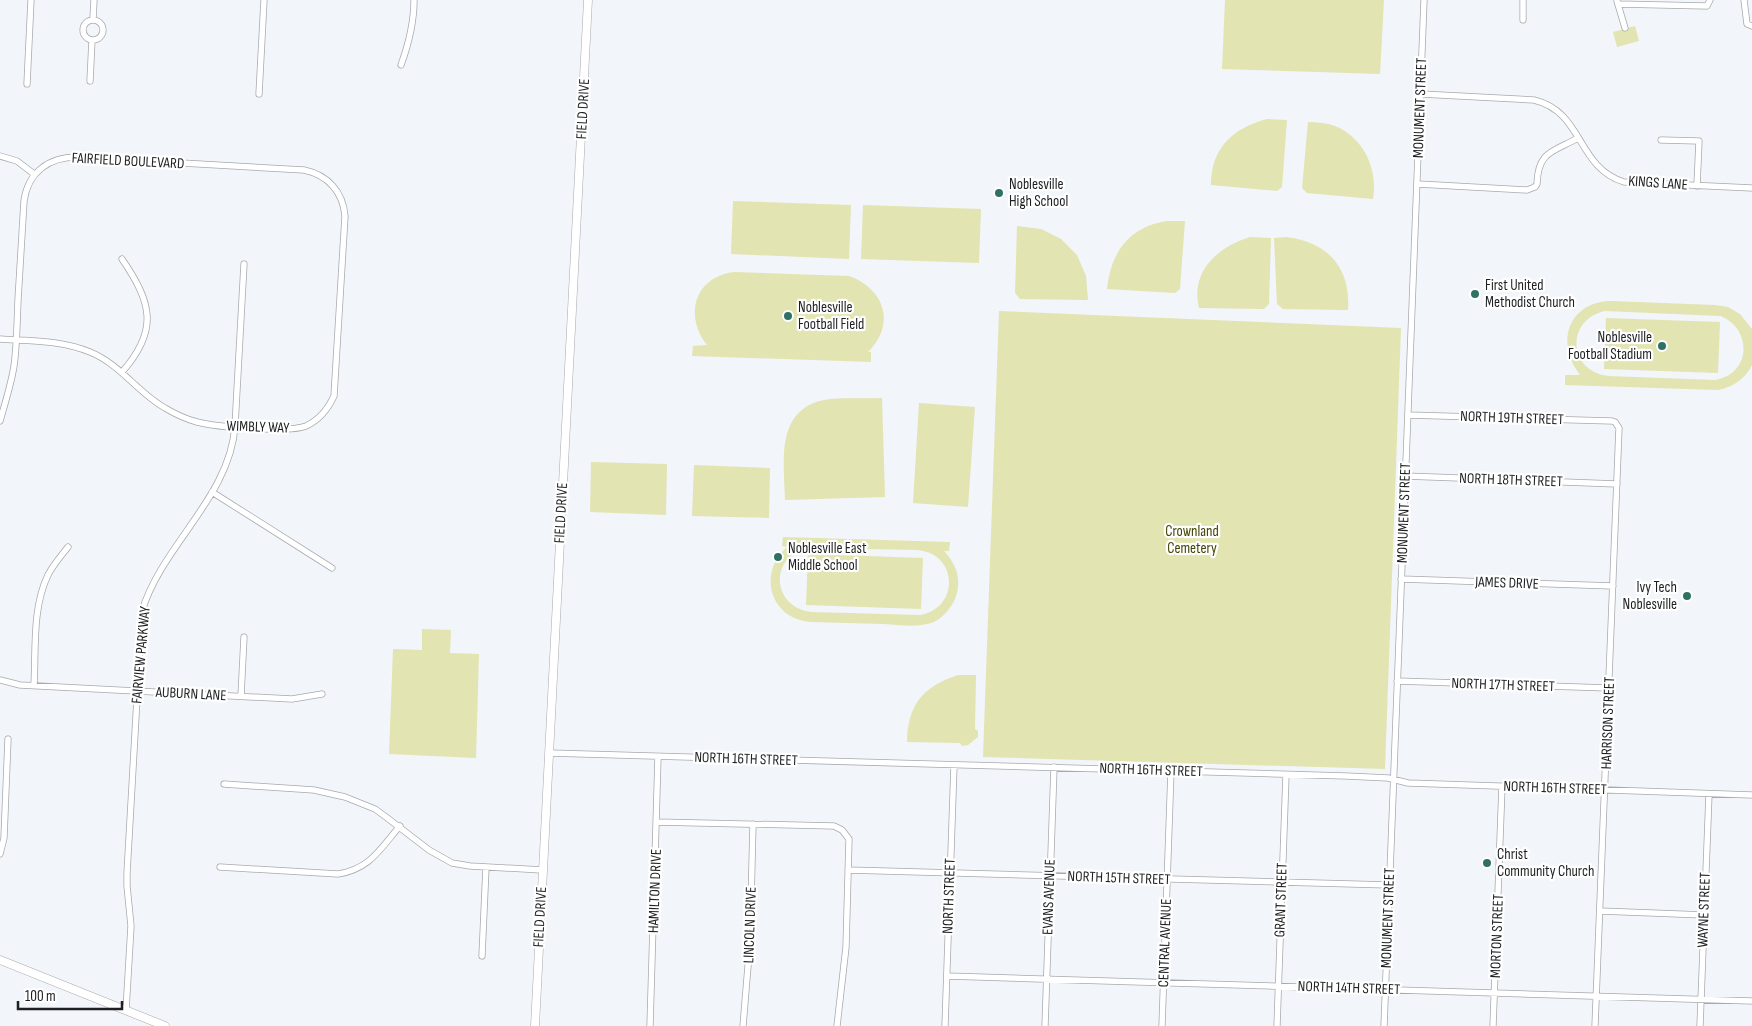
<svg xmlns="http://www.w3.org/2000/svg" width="1752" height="1026" font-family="'Sofia Sans Condensed',sans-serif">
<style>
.green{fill:#e2e4b1;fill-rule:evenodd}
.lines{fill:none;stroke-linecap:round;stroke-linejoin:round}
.street-casing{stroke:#a6a9ad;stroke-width:7}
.secondary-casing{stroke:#a6a9ad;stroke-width:9}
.street{stroke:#fff;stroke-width:5.5}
.secondary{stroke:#fff;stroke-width:8}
.poi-dot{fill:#2f7263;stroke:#fff;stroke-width:2}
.labels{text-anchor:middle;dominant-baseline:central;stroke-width:4.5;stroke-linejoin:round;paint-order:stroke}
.street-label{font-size:15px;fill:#1e1f21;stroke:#fff}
.poi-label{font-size:15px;fill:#1e1f21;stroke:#fff;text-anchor:start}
.park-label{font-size:15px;fill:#434304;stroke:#fff}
</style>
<rect width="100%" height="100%" fill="#f2f5fa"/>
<path class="green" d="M1225,0H1384L1380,74L1222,69Z
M1635,26L1639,41L1617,47L1613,32Z
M1267,119L1287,120L1282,187L1277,191L1211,185C1211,148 1233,128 1267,119Z
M1308,122C1317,122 1326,123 1335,126C1364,138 1378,169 1373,199L1307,193L1302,188Z
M733,201L851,205L849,259L731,254Z
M863,205L981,209L979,263L861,259Z
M1167,221H1185L1180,289L1175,293L1107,289C1111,252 1129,227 1167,221Z
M1017,226L1041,229L1061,239L1077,255L1086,276L1088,300L1020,299L1015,293Z
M1250,237L1271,238L1269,304L1264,309L1199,308C1190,271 1218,247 1250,237Z
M1286,237C1328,242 1351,268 1348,310L1283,309L1277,304L1274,238Z
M734,272L849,276C885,289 896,324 868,352H871V362L692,356L693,346L707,345C684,316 694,277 734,272Z
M1611,301L1715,305L1728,307L1740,314L1752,329V365C1745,379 1733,387 1718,390L1565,385V375H1580C1555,343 1568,302 1611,301ZM1605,311L1721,316C1752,329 1752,374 1715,380L1608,376C1567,371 1566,319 1605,311Z
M999,311L1401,328L1385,769L983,757Z
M1606,318L1720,322L1718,373L1604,369Z
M882,398L885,497L785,500C784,462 775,410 824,400C842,397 863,399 882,398Z
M919,403L975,407L968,507L913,503Z
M591,462L667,464L666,515L590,512Z
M694,465L770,468L769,518L692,516Z
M783,537L950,542L949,551H944C955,563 961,576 957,593C954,605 945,616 934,622C919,628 900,625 884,624C860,623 835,623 811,622C770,619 757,573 787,547L782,546ZM808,548L917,550C958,553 960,607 921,615L811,612C771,607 769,556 808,548Z
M808,554L923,558L921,609L806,605Z
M422,629L451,630L450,653L479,654L476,758L389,754L393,649L422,650Z
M958,675H976L975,729L978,731V737L968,745L962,746L960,743L907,742C908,705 922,687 958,675Z"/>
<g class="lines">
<g class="street-casing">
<path id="street" d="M1744,0L1747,24L1752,26
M1617,1L1625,28
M1618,4L1707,6L1710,0
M93,19L94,0
M83 30a10 10 0 1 1 20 0a10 10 0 1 1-20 0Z
M1523,20V0
M401,65C409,43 414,23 414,0
M90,81L92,40
M27,84L31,0
M259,94L264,0
M1421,94L1534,100C1584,112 1576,167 1624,182L1752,188
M1661,140L1699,141L1697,186
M0,156L17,161L34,174
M1418,184L1527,190L1535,187L1537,184C1538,151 1553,152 1578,138
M0,339C30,341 61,340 90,352C120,364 138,393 165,408C175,414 186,419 197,422C216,427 289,433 306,426C319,420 328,409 334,396L345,216C343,192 328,175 304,170L77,157C49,157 28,172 24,201C22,234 20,267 18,300C17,322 17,344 14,366C11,385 5,403 0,421
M122,372C159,330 152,303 122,259
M1408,415L1612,421L1615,422L1619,428L1595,1026
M1405,476L1617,484
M212,492L332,568
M1401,579L1613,586
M0,680L20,685L292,699L322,694
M1397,681L1609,688
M34,685C36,650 32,608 48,575C53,565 61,556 68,547
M241,696L244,637
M549,753L1346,776L1388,778L1408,783L1752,795
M224,784L314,790L345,797L375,809L386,817L429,850L452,863L470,866L542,870
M657,822L834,826L842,830L849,839L846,947L837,1026
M0,854L4,838L8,739
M220,867L338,874C370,869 380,849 400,826
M848,870L1389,885
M1600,911L1704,915
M482,956L486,867
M947,976L1752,1001
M126,1010L131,926L127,886V873L142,611C162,545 230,497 235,426L244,264
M650,1026L658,757
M743,1026L750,942L753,824
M945,1026L954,765
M1045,1026L1054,767
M1162,1026L1171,771
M1277,1026L1286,775
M1384,1026L1424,0
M1493,1026L1502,786
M1700,1026L1709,794"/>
</g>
<g class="secondary-casing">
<path id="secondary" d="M0,960L165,1026
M535,1026L588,0"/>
</g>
<use href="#street" class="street"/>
<use href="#secondary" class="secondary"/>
</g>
<g class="poi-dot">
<circle cx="999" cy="193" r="5"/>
<circle cx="1475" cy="294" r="5"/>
<circle cx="788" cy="316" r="5"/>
<circle cx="1662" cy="346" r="5"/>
<circle cx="778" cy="557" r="5"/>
<circle cx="1687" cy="596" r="5"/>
<circle cx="1487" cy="863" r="5"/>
</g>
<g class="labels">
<g class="street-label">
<text transform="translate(1420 108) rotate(-88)">MONUMENT STREET</text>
<text transform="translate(583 109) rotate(-87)">FIELD DRIVE</text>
<text transform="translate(128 161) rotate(3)">FAIRFIELD BOULEVARD</text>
<text transform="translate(1658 183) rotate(4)">KINGS LANE</text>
<text transform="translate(1512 418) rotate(2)">NORTH 19TH STREET</text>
<text transform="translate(258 427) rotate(2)">WIMBLY WAY</text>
<text transform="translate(1511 480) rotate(2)">NORTH 18TH STREET</text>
<text transform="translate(561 513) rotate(-87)">FIELD DRIVE</text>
<text transform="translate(1404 513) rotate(-88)">MONUMENT STREET</text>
<text transform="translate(1507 583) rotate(2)">JAMES DRIVE</text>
<text transform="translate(141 655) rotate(-85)">FAIRVIEW PARKWAY</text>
<text transform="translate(1503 685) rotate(2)">NORTH 17TH STREET</text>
<text transform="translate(191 694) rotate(3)">AUBURN LANE</text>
<text transform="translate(1608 723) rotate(-88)">HARRISON STREET</text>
<text transform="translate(746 759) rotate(2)">NORTH 16TH STREET</text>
<text transform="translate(1151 770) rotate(2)">NORTH 16TH STREET</text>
<text transform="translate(1555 788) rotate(2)">NORTH 16TH STREET</text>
<text transform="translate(1119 878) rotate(2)">NORTH 15TH STREET</text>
<text transform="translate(655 891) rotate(-88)">HAMILTON DRIVE</text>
<text transform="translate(949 896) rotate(-88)">NORTH STREET</text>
<text transform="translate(1049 897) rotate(-88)">EVANS AVENUE</text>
<text transform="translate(1281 900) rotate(-88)">GRANT STREET</text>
<text transform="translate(1704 910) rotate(-88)">WAYNE STREET</text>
<text transform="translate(540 917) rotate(-87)">FIELD DRIVE</text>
<text transform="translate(1388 918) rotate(-88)">MONUMENT STREET</text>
<text transform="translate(750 925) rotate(-88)">LINCOLN DRIVE</text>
<text transform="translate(1497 936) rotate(-88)">MORTON STREET</text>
<text transform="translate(1165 943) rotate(-88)">CENTRAL AVENUE</text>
<text transform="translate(1349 988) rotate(2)">NORTH 14TH STREET</text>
</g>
<g class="poi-label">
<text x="1009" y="184">Noblesville<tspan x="1009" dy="17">High School</tspan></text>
<text x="1485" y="285">First United<tspan x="1485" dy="17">Methodist Church</tspan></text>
<text x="798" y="307">Noblesville<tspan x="798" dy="17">Football Field</tspan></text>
<text x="1652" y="337" text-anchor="end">Noblesville<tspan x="1652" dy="17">Football Stadium</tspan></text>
<text x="788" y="548">Noblesville East<tspan x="788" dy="17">Middle School</tspan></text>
<text x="1677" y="587" text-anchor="end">Ivy Tech<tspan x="1677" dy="17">Noblesville</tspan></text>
<text x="1497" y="854">Christ<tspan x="1497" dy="17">Community Church</tspan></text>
</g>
<g class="park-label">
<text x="1192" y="531">Crownland<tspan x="1192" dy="17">Cemetery</tspan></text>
</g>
</g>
<path d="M18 1001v8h104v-8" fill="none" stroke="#1e1f21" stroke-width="2.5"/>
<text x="25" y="1001" font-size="15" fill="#1e1f21" stroke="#ffffff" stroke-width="4" paint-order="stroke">100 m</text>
</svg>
